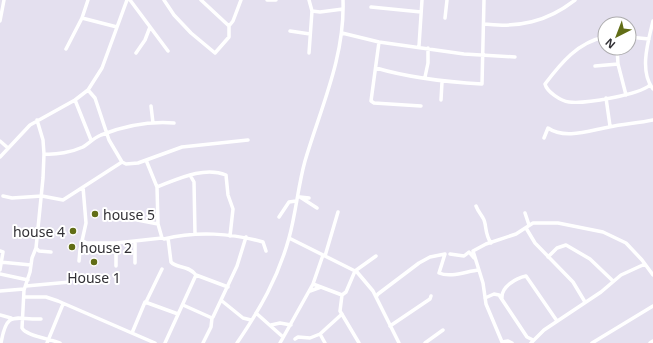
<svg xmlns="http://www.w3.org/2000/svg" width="653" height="343" font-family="'Noto Sans',sans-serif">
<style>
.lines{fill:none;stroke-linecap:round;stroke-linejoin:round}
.minor{stroke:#fff;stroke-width:3.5}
.poi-dot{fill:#616d16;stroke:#fff;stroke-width:1.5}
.labels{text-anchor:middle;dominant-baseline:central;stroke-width:4;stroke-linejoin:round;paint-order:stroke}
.poi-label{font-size:14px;fill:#313035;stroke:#fff;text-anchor:start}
</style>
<rect width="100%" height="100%" fill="#e4e0ef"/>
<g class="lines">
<path class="minor" d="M130,0L168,51
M164,0L174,15L191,33L215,53L229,37V26L233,21L241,0
M201,0L229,26
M267,0H276
M309,0L312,11L309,53
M371,7L421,12
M312,11L320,12L343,9
M82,18L117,27
M445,18L447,0
M0,21L4,0
M653,21C648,42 639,71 653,89
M484,24C518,28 547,22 575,0
M290,31L310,34
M342,33L379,42L464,54L515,57
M605,37C578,42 561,63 545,84C547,92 561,101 569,102C584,104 639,95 650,85
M629,37L649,39
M379,42L371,101L374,103L421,106
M419,46L422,0
M617,48L618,64L626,95
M66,49L82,18L88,0
M136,53L145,40L150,27
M595,66L618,64
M376,68C410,78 446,82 482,84L484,0
M425,77L428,63V48
M88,90L95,98L109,140L122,162L126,164L138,163L182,147L248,140
M606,98L610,126
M75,100L91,140
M441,100L442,82
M151,106L153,123
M37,120L43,140L44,154L43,178L36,248L32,258L30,272L24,290L22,328C26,336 51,339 60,343
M544,138L548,128C565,140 591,130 609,127C624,124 639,123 653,120
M0,141L8,148
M44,154C56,155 72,152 83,147C89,143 94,138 101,135C124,126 149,121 174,123
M0,157L30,125L75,100L88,90L102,68L127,0
M146,160L157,187L158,224L162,238L164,239C196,231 232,233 263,242L266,251
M190,175L194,182L195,234
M157,187C178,179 204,166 226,175L228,195L233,209L230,236
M3,196L12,198L42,196L63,200L122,162
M300,197L317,208
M300,197L309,198
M476,206C478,211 480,213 483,218C487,224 484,233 491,243
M525,213L529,225
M122,217L158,224
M279,217L289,202L296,201
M526,228L535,243L573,282L585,302
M289,238L357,272L373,291L399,343
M83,241L87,243H116L162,238
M135,241V263
M116,243V266
M36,248L39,251L51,252
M0,251L3,252L0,270
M450,254L464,256L469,252L474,258
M323,255L313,284L342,295
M325,256L338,212
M548,257L557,248L566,245L590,259L613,281
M79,261L80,250L86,223L83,187
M0,262L31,265
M0,274L28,280
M196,275L228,287
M26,286L70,282
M0,291L24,289
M310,291L321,287
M24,297H46L58,301L155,343
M376,297L378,294L419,263L430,257L445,254L439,273C451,278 467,271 479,270
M485,298L494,294L499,295L527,337L533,340
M502,298C501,287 516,278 526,276L557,321
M222,301L243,318L251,320
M146,302L162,269
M183,305L212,318L213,317L237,266L246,237
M256,313L283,337
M0,315L11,318
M271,325L280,323L291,325
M390,326L430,299L431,296
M132,333L145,302L178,314
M295,339L298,337L310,338L320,334
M1,343C7,309 15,320 41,319
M47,343L63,304
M165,343L196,275C187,264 177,269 171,262L168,238
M203,343L211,327L212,318
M237,343C260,309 278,278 289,238C296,213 298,186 305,161C321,107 345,57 343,0
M280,343L313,284
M325,343L320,334L342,314
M359,343L340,311L342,295L346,292L355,271L376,256
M425,343L443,330
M512,343L508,341L502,342L486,304L483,283L473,251L486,244L516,234L533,223H558L603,232L626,243L642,260L653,275
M531,343L544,330L601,292L621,275L645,264
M592,343L653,306
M650,343L653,341"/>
</g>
<g class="poi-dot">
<circle cx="95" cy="214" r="4"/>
<circle cx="73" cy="231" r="4"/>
<circle cx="72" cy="247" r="4"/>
<circle cx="94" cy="262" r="4"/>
</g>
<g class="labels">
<g class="poi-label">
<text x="103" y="214">house 5</text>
<text x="65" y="231" text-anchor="end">house 4</text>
<text x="80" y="247">house 2</text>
<text x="94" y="277" text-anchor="middle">House 1</text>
</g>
</g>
<g transform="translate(617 36) rotate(222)"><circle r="19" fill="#ffffff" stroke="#adacae"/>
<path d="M0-3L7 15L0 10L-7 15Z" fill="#616d16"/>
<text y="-6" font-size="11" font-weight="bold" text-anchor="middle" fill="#313035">N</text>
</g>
</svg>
